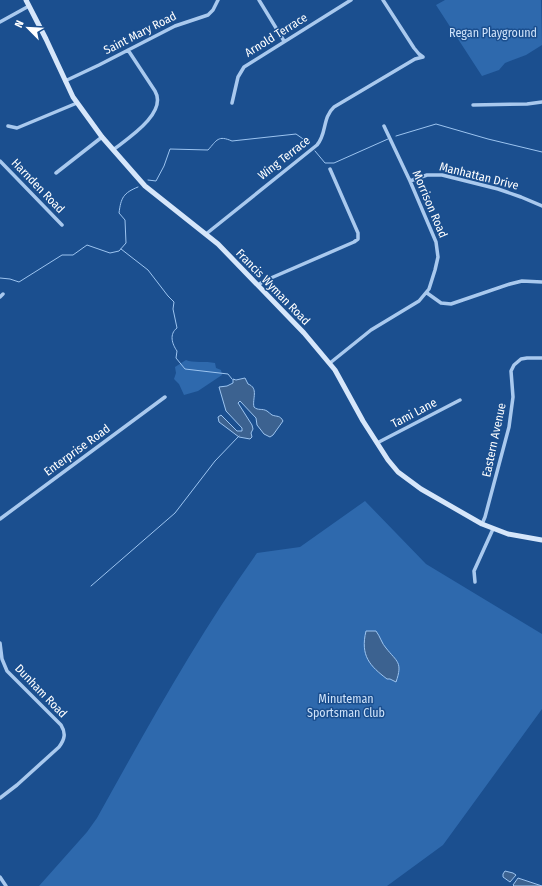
<svg xmlns="http://www.w3.org/2000/svg" width="542" height="886" font-family="'Fira Sans Condensed',sans-serif">
<style>
.green{fill:#2e69ad}
.water{fill:#3c6290;stroke:#9cc4f0}
.lines{fill:none;stroke-linecap:round;stroke-linejoin:round}
.stream{stroke:#9cc4f0;stroke-width:1}
.street{stroke:#a9c9ee;stroke-width:3.5}
.secondary{stroke:#d6e6fa;stroke-width:5}
.labels{text-anchor:middle;dominant-baseline:central;stroke-width:3;stroke-linejoin:round;paint-order:stroke}
.street-label{font-size:12px;fill:#fff;stroke:#1b4f8f}
.park-label{font-size:12px;fill:#cfe3fa;stroke:#1b4f8f}
</style>
<rect width="100%" height="100%" fill="#1b4f8f"/>
<path class="green" d="M445,0H541L542,45L526,55L505,63L499,70L482,76L436,5Z
M186,360C192,363 206,361 215,363L216,368L221,370L222,375L198,391L184,395L179,384L174,379L176,373L175,367Z
M365,501L426,564L542,634V709L443,845L387,886H39L87,832L97,818C147,728 197,637 257,553L300,547Z"/>
<path class="water" d="M245,378L248,384C259,388 252,399 254,407C258,411 262,408 267,411C269,412 270,414 272,415C277,417 280,415 283,421L273,435L270,437L264,434L257,425L256,418L240,401L238,403L252,425L253,429L251,433L252,437L250,439L239,437L219,422L218,417L221,415L237,431H242V428L226,411L219,387L227,386L233,383V379L236,380Z
M366,631H376C380,636 382,644 386,648C397,662 403,662 396,682L390,679H387C370,666 360,656 366,631Z
M505,871L513,873L516,875L510,882L503,877V874Z
M518,878L542,886H514L513,885Z"/>
<g class="lines">
<path class="stream" d="M396,136L436,124L488,139L542,152
M315,151L325,163H334L388,139
M148,180L156,181L164,166L170,149L208,150C217,140 218,135 232,141L296,134L309,143
M121,249L148,270L168,296L174,302L173,309L177,328C169,334 172,344 177,351L176,358L185,369L228,374L232,379
M0,278L10,279L19,282L62,255H73L87,245L110,253L119,251L126,243L125,220L119,213C121,198 123,193 138,187
M91,586L175,513L215,461L239,436"/>
<path class="street" d="M259,0L284,41
M383,0L414,48L419,54L423,57
M0,22L29,6
M65,81L99,65L175,26L208,15L213,10L218,0
M232,103L238,77L244,67L351,0
M473,105L527,104L542,102
M8,126L17,128L77,103
M113,150C127,139 168,113 155,91L128,50
M0,161L62,225
M56,173L102,137
M410,181L427,175H442L498,189L521,197L542,206
M206,234L317,145C327,134 322,118 334,107L415,59L423,57
M258,285L264,281L354,242L358,239V233L330,169
M427,293L441,303L451,304L510,284L522,281L542,282
M0,297L3,294
M330,363L371,330L419,301L429,289L435,270L438,257L436,242L410,181L384,126
M377,443L460,400
M0,519L165,397
M482,524L485,517L509,427L513,397L511,371L514,365L521,359L527,358H542
M475,582L474,571L493,529
M0,643L2,659L7,671L61,725C66,733 65,739 59,747L17,785L0,798
M0,877L6,886"/>
<path class="secondary" d="M26,0L46,39L73,97L102,137L145,186L218,244L304,333L335,370L363,421L388,460L398,472L421,489L482,524L508,534L542,540"/>
</g>
<g class="labels">
<g class="street-label">
<text transform="translate(140 33) rotate(-27)">Saint Mary Road</text>
<text transform="translate(276 35) rotate(-32)">Arnold Terrace</text>
<text transform="translate(284 158) rotate(-38)">Wing Terrace</text>
<text transform="translate(479 176) rotate(14)">Manhattan Drive</text>
<text transform="translate(38 186) rotate(46)">Harnden Road</text>
<text transform="translate(430 204) rotate(67)">Morrison Road</text>
<text transform="translate(273 287) rotate(46)">Francis Wyman Road</text>
<text transform="translate(414 413) rotate(-28)">Tami Lane</text>
<text transform="translate(494 440) rotate(-78)">Eastern Avenue</text>
<text transform="translate(77 450) rotate(-36)">Enterprise Road</text>
<text transform="translate(41 691) rotate(46)">Dunham Road</text>
</g>
<g class="park-label">
<text x="493" y="33">Regan Playground</text>
<text x="346" y="699">Minuteman<tspan x="346" dy="14">Sportsman Club</tspan></text>
</g>
</g>
<g transform="translate(28 28) rotate(294)" stroke="#1b4f8f" stroke-width="3" paint-order="stroke">
<path d="M0-3L7 15L0 10L-7 15Z" fill="#ffffff"/>
<text y="-6" font-size="11" font-weight="bold" text-anchor="middle" fill="#ffffff">N</text>
</g>
</svg>
